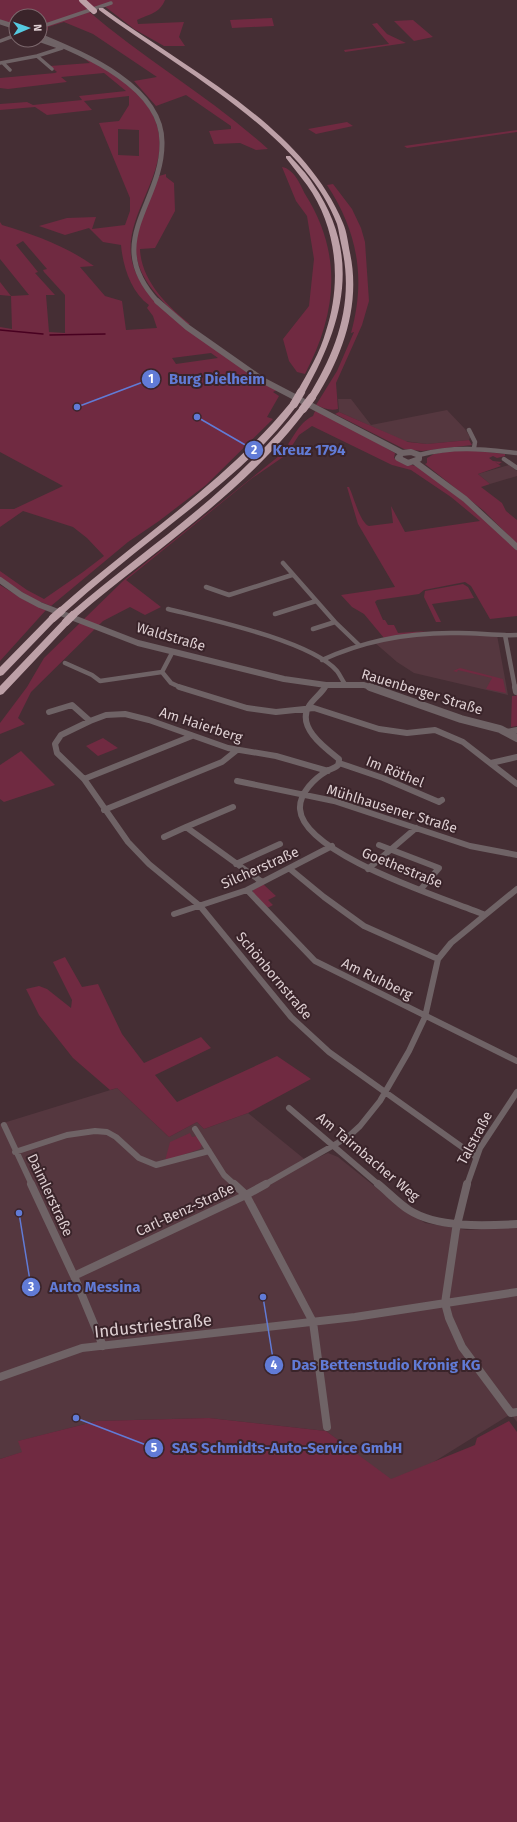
<svg xmlns="http://www.w3.org/2000/svg" width="517" height="1822" font-family="'Fira Sans',sans-serif">
<style>
.built{fill:#55373f}
.green{fill:#702a41;fill-rule:evenodd}
.lines{fill:none;stroke-linecap:round;stroke-linejoin:round}
.stream{stroke:#480020;stroke-width:1.5}
.minor-far3{stroke:#6f6366;stroke-width:3.5}
.minor-far2{stroke:#6f6366;stroke-width:4.5}
.minor-far1{stroke:#6f6366;stroke-width:6}
.minor{stroke:#6f6366;stroke-width:8}
.tertiary-far2{stroke:#6f6366;stroke-width:5}
.tertiary-far1{stroke:#6f6366;stroke-width:6}
.tertiary{stroke:#6f6366;stroke-width:8}
.motorway{fill:#bda0a7;fill-rule:evenodd}
.motorway-bridge-far1{stroke:#bda0a7;stroke-width:6}
.motorway-bridge{stroke:#bda0a7;stroke-width:8}
.labels{text-anchor:middle;dominant-baseline:central;stroke-width:4;stroke-linejoin:round;paint-order:stroke}
.street-label{font-size:14px;fill:#decfd2;stroke:#3a242a}
.near-street-label{font-size:17px;fill:#decfd2;stroke:#3a242a}
.leader{fill:none;stroke:#617bd6;stroke-width:1.5}
.callout-dot{fill:#617bd6;stroke:#3a242a;stroke-width:1.5}
.mark-label{font-size:12px;text-anchor:middle;font-weight:bold;fill:#fff}
.callout-label{font-size:15px;text-anchor:middle;font-weight:bold;fill:#617bd6;stroke:#3a242a;stroke-width:4;stroke-linejoin:round;paint-order:stroke}
</style>
<rect width="100%" height="100%" fill="#452e34"/>
<path class="built" d="M338,399H351L371,425L447,410L465,429L470,437L469,440L427,444L404,441L339,412Z
M509,465L517,471V476L490,484L478,474Z
M419,635H497L508,695L414,673L397,662L374,642Z
M117,1088L169,1137L197,1122L204,1129L248,1113L308,1162L328,1153L338,1157L399,1206L425,1223L467,1230L517,1227V1422L511,1414L432,1463L390,1480L326,1431L209,1418L97,1421L19,1441L23,1452L0,1459V1124Z"/>
<path class="green" d="M0,0H165C159,14 149,14 137,20L138,24L184,22L179,37L185,46H164L134,29L103,5L87,10C145,60 212,98 268,149L256,150L240,143L214,144L209,131L231,129V126L186,95L156,106L134,81L157,77L93,34L64,22L48,27V30L42,35H40V16H16V26L0,20Z
M272,18L274,26L232,28L230,20Z
M413,20L433,37L414,41L394,21Z
M377,23L387,34L406,43L345,52L344,50L389,44L372,24Z
M88,58C101,67 118,75 130,86C209,158 101,213 139,279C147,294 161,306 173,317C207,346 240,367 277,390L273,392L279,396L267,417L273,419L206,485L159,521L128,542L51,606L33,599L0,578V571L27,590L44,599L83,572L104,556L87,538L73,527L23,511L0,527V509H14L63,486L0,452V327L12,329L11,296L0,295V282L11,296L29,295L0,259V222L2,225C35,235 66,246 94,266L80,267L105,296L122,301L126,330L157,328L153,316L147,308L149,305C131,292 123,267 121,245L103,242L89,228L65,235L39,226L67,218L96,217L92,229L125,225L130,211V198L99,123L119,121L129,105V96L84,101L92,110L47,115L35,107L0,110V104L27,102L33,105L82,100L79,96L126,91L104,73L61,77L67,82L8,89L0,88V78L55,73L57,72L50,66L90,63L85,59ZM118,129L139,130V156L118,155ZM23,241L47,269L43,270L44,272L65,295V333L49,332L46,295H55L35,273L38,272L16,245ZM211,353L218,358L176,364L172,358Z
M347,122L353,126L316,134L308,129Z
M517,130V132L407,148L404,146Z
M282,167C294,169 300,184 305,194C343,254 337,313 305,374L297,372L289,361L283,339L309,306L314,259L307,216L296,201Z
M166,174V177L174,183L175,211L155,248L140,249C141,280 167,306 190,324L188,325C162,302 128,273 137,233C142,214 152,195 159,176Z
M333,184L352,209L361,228L365,242L369,301L362,325L336,383L338,409C330,411 323,408 316,405L337,371L354,332L351,333C366,279 358,232 327,185Z
M315,411L329,416L395,453L394,458L402,463L416,466L435,478L491,524L517,550V616L490,619L471,586L465,582L424,590L419,594L377,600L375,602L383,620H385L388,625H394L398,633L427,631L384,638L364,614L352,607L341,595L395,587L358,524L347,487H349C354,497 360,523 369,526L393,523L391,506L405,532L480,521L451,497L411,470L392,465L312,426L299,435L286,455L251,479L126,580L161,607L145,615L130,607L103,621L31,692L18,718L25,724L0,734V723L27,687L44,658L124,580L279,456C292,443 296,424 313,416Z
M339,412L408,442L427,444L469,440L472,445L422,451L404,449L335,414Z
M460,449L505,454V456L497,458L493,456L489,458L493,461L502,462L499,464L495,462L501,466L478,474L490,484L481,487L502,503L506,511L517,520V544L484,511L425,464L427,463V458L434,454Z
M463,584L468,587L474,598L432,604L441,622H436L424,597L425,591Z
M0,585L28,602L46,610L0,661Z
M460,668L503,679L506,693L486,689L492,678L458,670L457,672L453,671Z
M514,684L517,686V726L511,727L512,696H516Z
M103,738L118,748L98,756L86,746Z
M21,751L55,785L4,802L0,799V765Z
M263,884L276,896L268,900L273,905L267,908L253,893V890Z
M65,957L82,987L98,984L122,1034L144,1063L201,1037L211,1048L155,1075L177,1102L277,1056L311,1079L248,1113L204,1129L197,1122L169,1137L117,1088L110,1090L73,1058L39,1015L26,989L39,986L47,989L71,1008L72,1000L53,962Z
M190,1133L192,1137L197,1136L202,1144L200,1149L165,1161L170,1142Z
M209,1418L326,1431L391,1479L475,1445L477,1438L509,1421L517,1432V1822H0V1459L22,1452L18,1441L97,1421Z"/>
<g class="lines">
<path class="stream" d="M0,330L43,334
M50,335L105,334"/>
<path class="minor-far3" d="M40,27L111,3
M0,41L16,35
M37,56L52,69
M0,63L37,56L62,48L39,40
M3,63L10,70"/>
<path class="minor-far2" d="M469,430L475,442L474,448
M419,455C455,446 481,449 517,453
M504,459L517,468
M283,563L335,622L359,645
M206,587L229,595L292,575
M168,609C208,619 311,641 337,671C340,675 342,680 345,684
M275,614L316,601
M313,629L335,622
M505,635L515,688
M172,653L162,672L171,683L182,688
M322,660C365,640 412,632 459,633C478,633 498,636 517,635
M65,663L92,675L100,681L162,672
M325,688L326,685"/>
<path class="minor-far1" d="M179,687L247,708L276,712L314,708L379,729L407,733L435,730L463,742L517,784
M325,687C321,694 313,699 309,706C296,727 325,748 339,759C339,761 339,763 338,765C336,768 330,769 327,771C315,778 299,793 300,809C303,855 447,899 485,915
M515,687L516,692
M49,712L72,705L90,721
M507,732L517,730
M339,763L383,778L439,802L442,800
M491,763L517,757
M328,771L276,756L228,748L149,720L125,714L106,715L90,721L61,735L55,744L57,753L84,779L128,842L149,864L200,906L291,1017L329,1052L476,1157
M84,779L192,736
M237,781L334,801L470,846L517,855
M104,810L222,762L237,750
M186,827L233,807
M164,837L186,827L262,882
M379,845L439,868L421,889
M236,864L280,844
M290,869L324,897L364,926L438,959
M368,869L416,828
M247,890L315,961L517,1061
M174,914L247,890L332,846
M289,1108L379,1185
M4,1125L32,1185
M195,1129L224,1175L235,1185
M15,1152L67,1135L95,1131L107,1132L116,1137L139,1158L156,1165L209,1151
M264,1185L348,1137L360,1126L380,1101L409,1051L425,1017L438,959L451,943L517,889
M467,1185L480,1148L517,1092"/>
<path class="minor" d="M31,1184L74,1276
M234,1184L246,1195L266,1184
M378,1184C388,1192 398,1203 409,1210C437,1228 484,1226 517,1224
M467,1184L456,1229L445,1303L449,1318L462,1347L511,1413L517,1412
M103,1346L74,1276L246,1195L313,1322L327,1427
M0,1377L82,1348L355,1317L517,1292"/>
<path class="tertiary-far2" d="M0,22L16,27
M40,36C83,54 162,86 162,142C163,204 101,241 158,302"/>
<path class="tertiary-far1" d="M157,301L187,327L264,381L402,453
M411,452L419,455V459L408,463L398,458L402,453Z
M415,462L465,499L517,547
M0,580L21,595L40,605L138,643L284,679L326,685H364L373,688"/>
<path class="tertiary" d="M370,687L461,719L500,729L517,738"/>
<path class="motorway" d="M99,8H103C186,69 302,125 343,223C347,232 348,243 350,253C361,304 343,356 315,399H309L308,397C337,350 354,303 342,248C340,240 339,231 337,224C303,133 174,66 99,10Z
M286,156H290C298,165 307,174 313,184C362,255 344,322 305,392L301,394L297,392C308,372 320,353 326,331C342,282 337,227 307,185C300,176 293,167 286,158Z
M291,402H297L298,404C261,455 209,494 160,533C127,559 95,585 64,613H58V609C135,540 225,483 291,402Z
M300,407H306L307,409C247,491 153,551 76,617H70V613C129,562 194,518 249,463C267,446 284,427 300,407Z
M53,615L58,618L56,620L3,675L0,676V667L50,616Z
M66,619L69,620V624L3,694L0,695V686L63,620Z"/>
<path class="motorway-bridge-far1" d="M82,0L94,11"/>
<path class="motorway-bridge" d="M294,404L301,392
M303,409L312,397
M53,618L61,611
M66,622L73,615"/>
</g>
<g class="labels">
<g class="street-label">
<text transform="translate(171 637) rotate(16)">Waldstraße</text>
<text transform="translate(422 692) rotate(17)">Rauenberger Straße</text>
<text transform="translate(201 725) rotate(18)">Am Haierberg</text>
<text transform="translate(395 772) rotate(22)">Im Röthel</text>
<text transform="translate(392 809) rotate(17)">Mühlhausener Straße</text>
<text transform="translate(260 868) rotate(-24)">Silcherstraße</text>
<text transform="translate(402 868) rotate(22)">Goethestraße</text>
<text transform="translate(274 976) rotate(50)">Schönbornstraße</text>
<text transform="translate(377 979) rotate(26)">Am Ruhberg</text>
<text transform="translate(475 1138) rotate(-62)">Talstraße</text>
<text transform="translate(368 1157) rotate(40)">Am Tairnbacher Weg</text>
<text transform="translate(50 1195) rotate(65)">Daimlerstraße</text>
<text transform="translate(185 1210) rotate(-25)">Carl-Benz-Straße</text>
</g>
<g class="near-street-label">
<text transform="translate(153 1326) rotate(-6)">Industriestraße</text>
</g>
</g>
<path class="leader" d="M77 407L151 379M197 417L254 450M19 1213L31 1287M263 1297L274 1365M76 1418L154 1448"/>
<g class="callout-dot">
<circle cx="77" cy="407" r="4"/>
<circle cx="197" cy="417" r="4"/>
<circle cx="19" cy="1213" r="4"/>
<circle cx="263" cy="1297" r="4"/>
<circle cx="76" cy="1418" r="4"/>
<circle cx="151" cy="379" r="10"/>
<circle cx="254" cy="450" r="10"/>
<circle cx="31" cy="1287" r="10"/>
<circle cx="274" cy="1365" r="10"/>
<circle cx="154" cy="1448" r="10"/>
</g>
<g class="mark-label">
<text x="151" y="383">1</text>
<text x="254" y="454">2</text>
<text x="31" y="1291">3</text>
<text x="274" y="1369">4</text>
<text x="154" y="1452">5</text>
</g>
<g class="callout-label">
<text x="217" y="384">Burg Dielheim</text>
<text x="309" y="455">Kreuz 1794</text>
<text x="95" y="1292">Auto Messina</text>
<text x="386" y="1370">Das Bettenstudio Krönig KG</text>
<text x="287" y="1453">SAS Schmidts-Auto-Service GmbH</text>
</g>
<g transform="translate(28 28) rotate(88)"><circle r="19" fill="#3a242a" stroke="#7c686d"/>
<path d="M0-3L7 15L0 10L-7 15Z" fill="#55cae0"/>
<text y="-6" font-size="11" font-weight="bold" text-anchor="middle" fill="#decfd2">N</text>
</g>
</svg>
